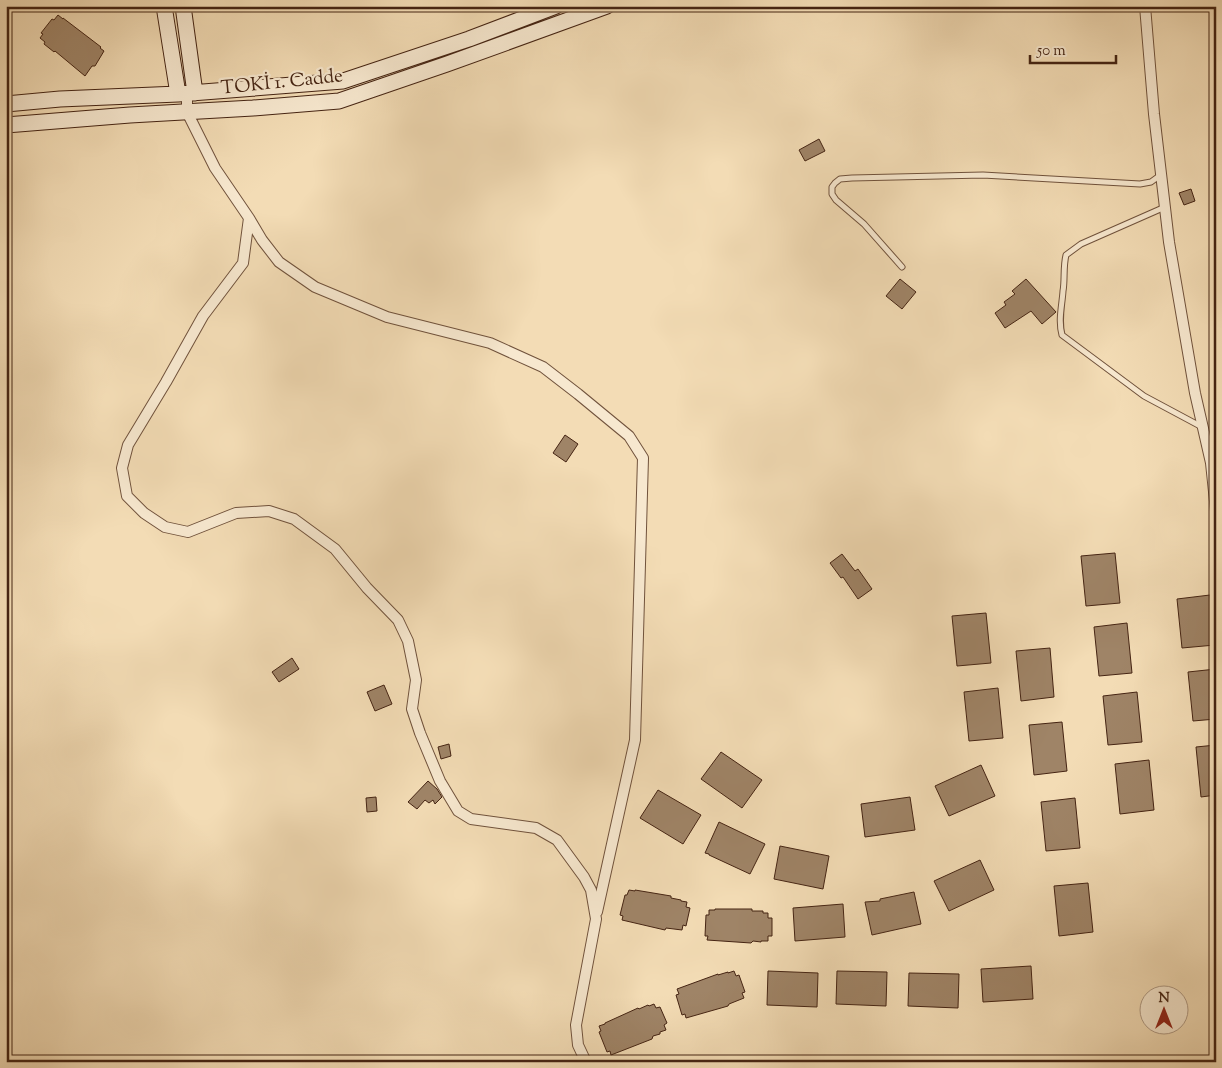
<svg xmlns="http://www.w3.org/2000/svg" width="1222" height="1068" font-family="'Sorts Mill Goudy',serif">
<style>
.building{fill:#9f8467;stroke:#452413}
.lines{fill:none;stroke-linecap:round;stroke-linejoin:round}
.lane-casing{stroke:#70523c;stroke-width:7}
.street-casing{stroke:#70523c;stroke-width:12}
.secondary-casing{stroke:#452413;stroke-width:17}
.lane{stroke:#f7e8cf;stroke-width:5}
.street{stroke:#f7e8cf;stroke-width:10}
.secondary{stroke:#f7e8cf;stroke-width:15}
.labels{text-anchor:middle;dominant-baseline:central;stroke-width:4.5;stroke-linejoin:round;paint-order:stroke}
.street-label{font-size:19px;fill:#452413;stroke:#f7e8cf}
</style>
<rect width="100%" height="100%" fill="#f3dcb5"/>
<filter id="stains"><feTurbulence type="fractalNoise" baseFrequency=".004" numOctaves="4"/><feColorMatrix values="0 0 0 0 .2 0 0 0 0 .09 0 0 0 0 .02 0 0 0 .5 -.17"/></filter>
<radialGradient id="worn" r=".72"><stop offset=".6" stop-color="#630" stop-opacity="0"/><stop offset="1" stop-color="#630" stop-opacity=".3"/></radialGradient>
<path class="building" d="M58,15L63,19V18L101,47L100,48L104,51L95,66H92L85,76L55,51L54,52L44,44L45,42L40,38L43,34L41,33L52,19L54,20Z
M819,139L825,151L805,161L799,150Z
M1191,189L1195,201L1184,205L1179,193Z
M900,279L916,292L902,309L886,296Z
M1026,279L1056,312L1042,324L1031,311L1005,328L995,313L1006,305L1004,302L1015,294L1012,291Z
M565,435L578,444L566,462L553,453Z
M1115,553L1120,603L1086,606L1081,556Z
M842,554L855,571L858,569L872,589L858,599L843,577L841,578L830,563Z
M1210,595L1215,645L1182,648L1177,599Z
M986,613L991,663L957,666L952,616Z
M1127,623L1132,673L1099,676L1094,627Z
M1050,648L1054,697L1021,701L1016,651Z
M292,658L299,669L279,682L272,672Z
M1216,669V719L1193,721L1188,672Z
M384,685L392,704L375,711L367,692Z
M998,688L1003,738L969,741L964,692Z
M1137,692L1142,742L1108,745L1103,696Z
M1062,722L1067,771L1034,775L1029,725Z
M449,744L451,756L441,759L438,747Z
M1216,745V795L1201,797L1196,747Z
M721,752L762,780L742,808L701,779Z
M1149,760L1154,810L1120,814L1115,764Z
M981,765L995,796L949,816L935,786Z
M428,781L437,789L442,797L435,804L433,800L429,803L425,800L417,809L408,802Z
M658,790L701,815L683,844L640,818Z
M376,797L377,811L367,812L366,798Z
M910,797L915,830L865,837L861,804Z
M1075,798L1080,848L1046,851L1041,802Z
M719,822L765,844L750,874L709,855V854L705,853Z
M780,846L829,856L823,889L774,879Z
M980,860L994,890L949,911L934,881Z
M1088,883L1093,932L1059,936L1054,886Z
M629,890L635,891V890L671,896V898L681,900V901L687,902L686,907L690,908L686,926L683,925L682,930L666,928L665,930L622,920L623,916L620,915L625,895H627Z
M914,892L921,924L872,935L865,902L880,901V899Z
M843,904L845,937L795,941L793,908Z
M715,909H752V911H763V913H768V918H772V936H768V941H761V942L753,941L751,943L707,940L708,936H705L706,915H709V910H715Z
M1031,966L1033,999L983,1002L981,969Z
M734,971L736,976L739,975L745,992L742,993L744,998L729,1004L728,1006L686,1018L685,1014L682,1015L676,995L679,994L677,989L718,974V975L728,972V973Z
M768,971L818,973L817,1007L767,1005Z
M837,971L887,972L886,1006L836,1004Z
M909,973L959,974L958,1008L908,1006Z
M654,1004L656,1008L660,1007L667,1023L664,1025L666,1030L660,1032V1034L653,1036L652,1039L611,1055L610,1051L607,1052L599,1032L601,1031L599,1026L605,1024V1023L638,1008L639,1009L648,1005L649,1006Z"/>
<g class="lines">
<g class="lane-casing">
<path id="lane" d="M1165,207L1081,244L1066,255C1063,267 1065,280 1063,291C1062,306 1058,320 1062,335L1144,396L1202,427
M902,267L864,224L836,200L832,194V187L835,183L840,179L852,178L983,175L1140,184L1151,182L1162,174"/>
</g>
<g class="street-casing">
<path id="street" d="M1145,6L1154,114L1169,242L1195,393L1211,463L1216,511
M187,93V112L215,168L249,218L243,263L203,316L166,382L128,445L122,468L127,496L144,513L165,527L188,532L236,513L269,511L294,519L335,549L367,588L398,620L408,641L416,680L412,709L420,733L440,781L458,811L471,819L536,828L557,840L584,877L591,890L596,919L576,1025L578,1045L586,1062
M249,218L262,240L279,262L315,287L387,317L490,343L543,367L578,394L629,436L643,458L635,740L597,912"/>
</g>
<g class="secondary-casing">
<path id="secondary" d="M164,6L178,94
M183,6L195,93
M6,104L60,99L178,94L343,81L469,39L556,6
M6,125L130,115L253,108L339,101L447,64L607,6"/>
</g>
<use href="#lane" class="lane"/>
<use href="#street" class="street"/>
<use href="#secondary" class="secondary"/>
</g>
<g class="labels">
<g class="street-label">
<text transform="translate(282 83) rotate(-6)">TOKİ 1. Cadde</text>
</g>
</g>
<rect width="1222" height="1068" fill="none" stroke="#f3dcb5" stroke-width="25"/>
<rect x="8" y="8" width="1207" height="1053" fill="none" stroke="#452413" stroke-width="2.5"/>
<rect x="12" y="12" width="1197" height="1043" fill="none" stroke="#452413"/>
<g transform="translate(1164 1010)"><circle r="24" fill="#f7e8cf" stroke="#b09a84"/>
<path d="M0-4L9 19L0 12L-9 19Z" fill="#8f2418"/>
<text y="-8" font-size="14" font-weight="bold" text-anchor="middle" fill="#452413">N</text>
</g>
<path d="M1030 55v8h86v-8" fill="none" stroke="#452413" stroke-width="2.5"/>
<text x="1037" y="55" font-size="15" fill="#452413" stroke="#f7e8cf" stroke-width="4" paint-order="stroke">50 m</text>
<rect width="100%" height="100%" filter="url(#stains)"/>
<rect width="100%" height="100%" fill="url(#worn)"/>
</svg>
